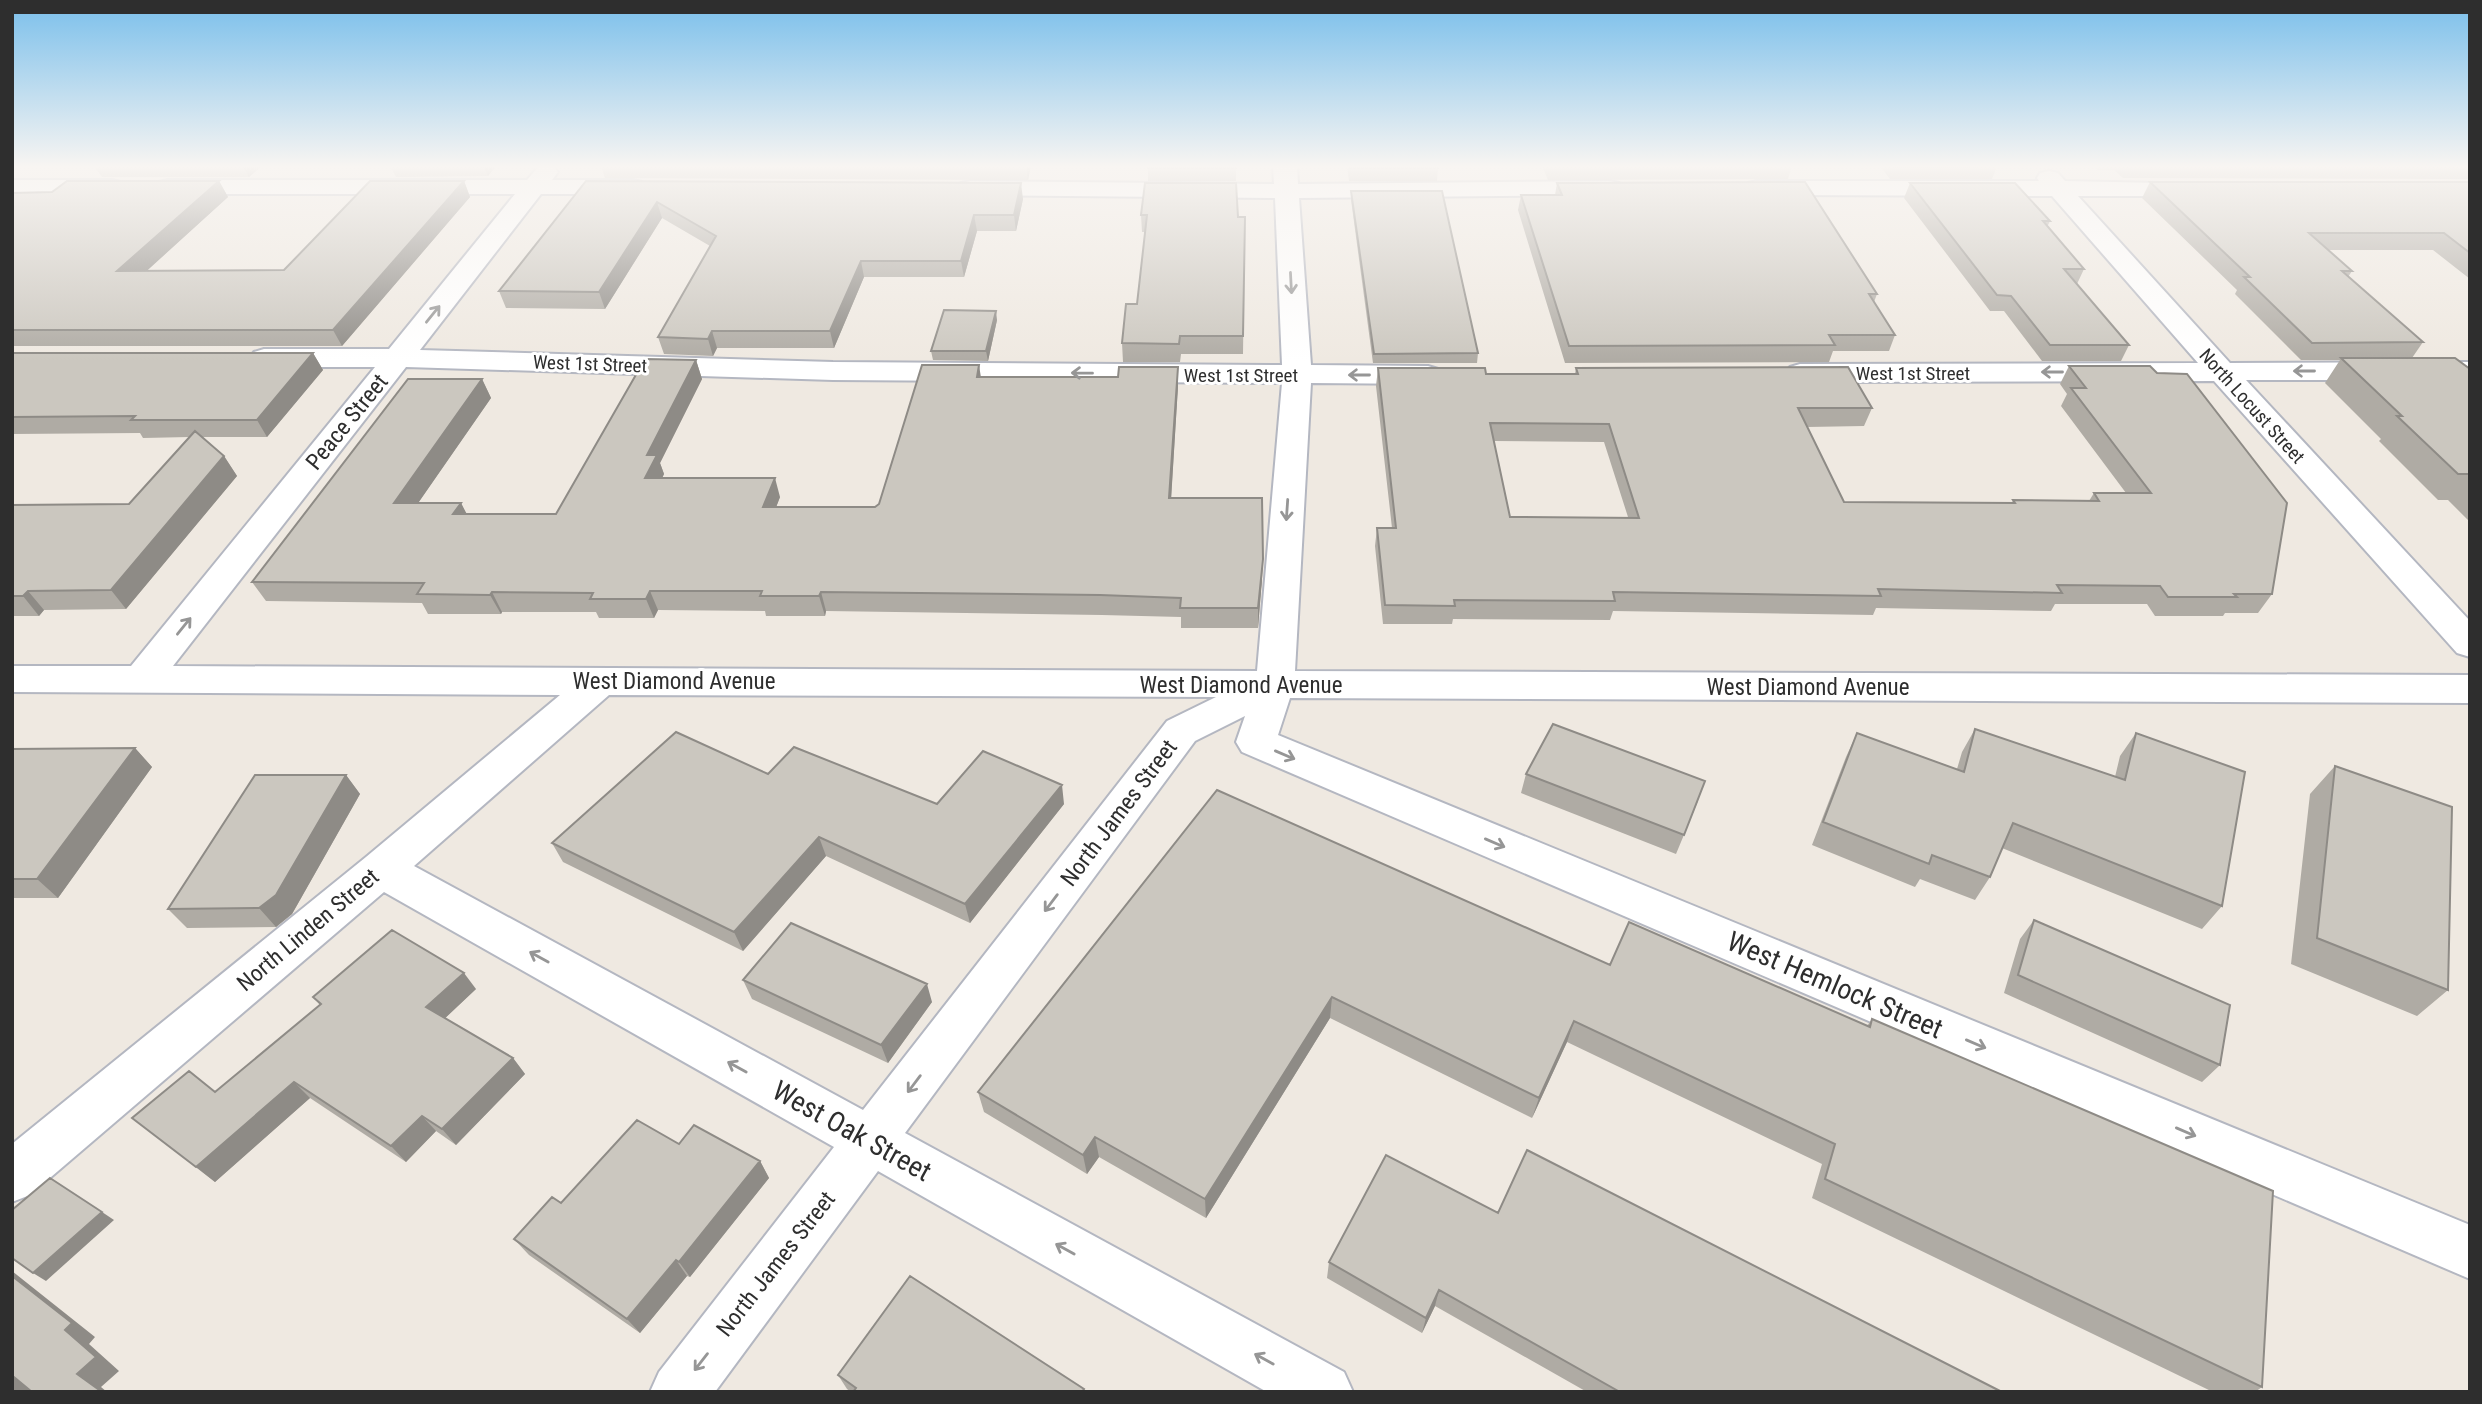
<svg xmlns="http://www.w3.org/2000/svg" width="2482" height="1404" font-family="'Roboto Condensed',sans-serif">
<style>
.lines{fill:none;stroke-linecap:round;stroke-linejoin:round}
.minor-casing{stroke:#b4b7c1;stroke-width:4}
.minor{fill:#fff;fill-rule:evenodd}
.wall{fill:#afaba4;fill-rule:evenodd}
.shaded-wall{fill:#8e8b86}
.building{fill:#cbc7bf;stroke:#8e8b86;stroke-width:2;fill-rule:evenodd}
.oneway{stroke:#969696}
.labels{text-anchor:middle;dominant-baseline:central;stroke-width:6;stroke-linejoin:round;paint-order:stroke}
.far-street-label{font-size:19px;fill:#2e2e2e;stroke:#fff}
.street-label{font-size:23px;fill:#2e2e2e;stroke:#fff}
.near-street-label{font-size:28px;fill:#2e2e2e;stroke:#fff}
</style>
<rect width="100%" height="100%" fill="#efe9e1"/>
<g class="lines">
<g class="minor-casing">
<path id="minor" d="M543,166L554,167L558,172L552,180H633L642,182L645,187L642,192L633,194H541L420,350L833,362L1282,365L1275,198L970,195L961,193L958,188L961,183L970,181L1274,184L1273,166H1297L1298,184L1610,181L1619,183L1622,188L1619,193L1610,195L1299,198L1311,365L1428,366L1438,369L1443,375L1438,381L1428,384L1311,383L1295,671L2470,675V703L1290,698L1278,735L2470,1225V1279L1242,752L1236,742L1245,716L1195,741L905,1133L1344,1372L1353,1392H1267L878,1171L715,1392H650L659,1372L834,1147L384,892L30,1195L12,1202V1144L366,857L560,695L12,692V666H131L375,367H264L254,364L249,358L254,352L264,349H389L515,194H168L159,192L156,187L159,182L168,180H527L538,167ZM406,367L833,380L1282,383L1257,671L173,666ZM609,695L1216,697L1167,721L863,1110L414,866Z
M2049,171L2058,173L2065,181L2207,184L2210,189L2207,194L2198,196H2078L2230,363L2470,362V380H2246L2470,621V657L2457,653L2214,381L1800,382L1790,379L1785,373L1790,367L1800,364L2198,363L2052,196L1757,195L1748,193L1745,188L1748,183L1757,181H2039L2037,178L2040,173Z
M12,180H112L121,182L124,187L121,192L112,194H12Z"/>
</g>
<use href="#minor" class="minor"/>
</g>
<path class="wall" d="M94,166H262L249,177H102Z
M390,166H496L488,176L396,177Z
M601,166H1031L1028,180L605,178Z
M1148,166H1236V181H1148Z
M1347,166H1438V168L1437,181H1349Z
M1542,166H1792L1788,179L1548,180Z
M1880,166H1997L1992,179H1890Z
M2094,166H2470V179L2123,178L2114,170H2098Z
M219,181L228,197L146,271L284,270L464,181L470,197L342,346H12V193L52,192Z
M586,181L1023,199L1016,231H977L964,277H864L834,348H717L713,356L664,354L658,337L710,246L662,218L605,309L506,308L499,291Z
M2150,182H2470V279L2433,250H2328L2352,271L2348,277L2423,342L2412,358L2470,369V522L2448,500H2438L2379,441L2381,439L2325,383L2340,360H2301L2235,294L2237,290L2142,198Z
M1557,183L1877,294L1874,302L1895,335L1889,351H1833L1829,362L1565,363L1518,210L1521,195H1555Z
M1910,183L2050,221L2047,227L2084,269L2077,284L2129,345L2121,361H2042L2004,311H1990L1904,198Z
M1351,191L1478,353L1477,363H1373L1351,200Z
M1141,215L1245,217L1243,354H1181L1180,362H1123L1122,343L1137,304L1145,232H1142Z
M997,320L988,361L933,360L931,351Z
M12,353H313L323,370L267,437H202L224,456L237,476L126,609L44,610L39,616H12V505L129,504L189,437L143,438L140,433L12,434Z
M696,360L702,379L660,463L664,474L662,478L780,497L776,507H875L879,504L981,377H1118L1178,367V386L1171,498L1262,579L1258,628H1181V617L1102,615L826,611L825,616H766L765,611L658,610L654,618H599L596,612H502L501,614H428L422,603L266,601L252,582L482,379L491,398L418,503H461L466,514H556Z
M2069,366L2272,594L2258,613H2225L2223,616H2155L2147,604H2055L2051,611L1876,608L1873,615L1613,611L1610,620L1453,619L1452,624H1383L1375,546L1377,528H1392L1376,386L1378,368L1486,374H1575L1576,368L1872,408L1864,426L1807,427L1844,502L2012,503L2013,500L2089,501L2094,493H2126L2061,406L2067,394L2060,384ZM1494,441L1604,442L1628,517H1510Z
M1975,729L2115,777L2120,756L2136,733L2222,906L2202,929L2002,848L1990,877L1975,900L1920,879L1915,887L1812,845L1846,757L1857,733L1957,769L1962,752Z
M135,748L152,767L58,898H12V749Z
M2335,766L2448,990L2417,1016L2291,964L2310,794Z
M768,774L937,804H1064L970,923L826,856L743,951L563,862L552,843Z
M1526,774L1698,801L1676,854L1521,793Z
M346,775L360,794L292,914L276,927L187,928L168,909Z
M1217,790L1610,965L1867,1026L1872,1019L2262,1387L2255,1392H2213L1812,1198L1822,1164L1567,1042L1532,1118L1330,1018L1206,1218L1099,1157L1087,1174L984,1112L978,1092Z
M2034,920L2220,1065L2202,1082L2004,993L2020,939Z
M743,980L932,1002L888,1063L752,999Z
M476,989L445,1018L513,1058L525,1074L456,1145L436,1131L406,1162L310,1098L215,1182L132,1118L215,1092L320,1005L313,997Z
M679,1144L760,1161L769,1178L690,1277L687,1276L640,1333L529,1255L514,1239L561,1203Z
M1498,1213L2002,1392H1587L1435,1306L1422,1333L1327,1278L1329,1262Z
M838,1375L1084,1392H851L847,1389Z"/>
<path class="shaded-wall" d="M242,166H262L249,177Z
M483,166H496L488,176Z
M1026,166H1031L1028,180Z
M219,181L228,197L128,288L117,271Z
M464,181L470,197L342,346L333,330Z
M1021,183L1023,199L1016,231L1014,215Z
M657,202L662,218L605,309L599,292Z
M974,215L977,231L964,277L961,261Z
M861,261L864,277L834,348L830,331Z
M996,311L997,320L988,361L986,351Z
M712,331L717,348L713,356L708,339Z
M313,353L323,370L267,437L257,420Z
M696,360L702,379L660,463L664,474L653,497L645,478L647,455Z
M979,365L982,384L977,377Z
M1178,367V386L1170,517L1169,498Z
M482,379L491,398L405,522L394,503Z
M224,456L237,476L126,609L111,590Z
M775,478L780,497L769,526L763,507Z
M461,503L471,522L453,514Z
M1263,559L1262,579L1258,628V608Z
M28,591L44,610L39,616L23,596Z
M650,591L658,610L654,618L646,599Z
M492,592L502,612L501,614L490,595Z
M821,592L826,611L825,616L819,596Z
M135,748L152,767L58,898L37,879Z
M346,775L360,794L292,914L276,927L259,908Z
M1062,785L1064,804L970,923L965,904Z
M819,837L826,856L743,951L734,932Z
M464,973L476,989L440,1023L426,1007Z
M927,984L932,1002L888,1063L881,1045Z
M1332,997L1330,1018L1206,1218L1205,1199Z
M1574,1021L1567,1042L1532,1118L1539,1098Z
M513,1058L525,1074L456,1145L442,1129Z
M294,1082L310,1098L215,1182L196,1167Z
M422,1116L436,1131L406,1162L391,1146Z
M1095,1137L1099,1157L1087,1174L1083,1155Z
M760,1161L769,1178L690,1277L679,1262Z
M102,1212L114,1220L46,1281L33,1273Z
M676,1260L687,1276L640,1333L627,1319Z
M12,1271L95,1337L89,1344L119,1371L101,1387L107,1392H102L77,1374L12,1276Z
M1439,1290L1435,1306L1422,1333L1426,1318Z
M14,1377L38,1392H12V1379Z"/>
<path class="building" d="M1148,166H1236V168H1148Z
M1349,166H1438V168H1349Z
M1894,166H1997L1894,167Z
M67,181H219L117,271L284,270L370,181H464L333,330H12V193L52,192Z
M586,181L1021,183L1014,215H974L961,261H861L830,331H712L708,339L658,337L716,236L657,202L599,292L499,291Z
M1805,182L1877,294H1869L1895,335H1829L1835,345L1569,346L1521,195H1562L1557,183Z
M2150,182H2470V253L2444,233H2309L2352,271H2342L2423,342L2312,343L2244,277H2250Z
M1145,183H1236L1238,217H1245L1243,336H1180L1179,344L1122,343L1126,304H1137L1147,215H1141Z
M1910,183H2015L2050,221H2043L2084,269H2064L2129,345H2050L2011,296L1997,295Z
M1351,191H1442L1478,353L1374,354Z
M944,310L996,311L986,351H931Z
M12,353H313L257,420H131L135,416L12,417Z
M2341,358H2455L2470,369V475L2469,474H2458L2397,416H2402Z
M645,359L696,360L647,455H657L645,478H775L763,507H875L879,504L922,365H979L977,377H1118L1119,367H1178L1169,498H1262L1263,559L1258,608H1180L1181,598L1100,595L821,592L819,596H760L762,591H650L646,599H590L593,593L492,592L490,595L417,594L424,583L252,582L408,379H482L394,503H461L453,514H556Z
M2069,366H2150L2157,373L2187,374L2287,503L2272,594H2234L2237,597H2168L2160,586L2057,585L2062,593L1878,589L1881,596L1613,592L1615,601L1454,600L1455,606L1385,605L1377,528H1396L1378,368H1485L1486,374H1578L1576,368L1848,367L1872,408H1798L1844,502L2015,503L2013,500L2099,501L2094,493H2151L2071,388H2086ZM1490,423L1609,424L1639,518L1510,517Z
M195,431L224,456L111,590L28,591L23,596H12V505L129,504Z
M1553,724L1705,781L1684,835L1526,774Z
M1975,729L2125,780L2136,733L2245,772L2222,906L2013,823L1990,877L1932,855L1929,864L1823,822L1857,733L1964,772Z
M676,732L768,774L794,747L937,804L983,751L1062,785L965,904L819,837L734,932L552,843Z
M135,748L37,879H12V749Z
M2335,766L2452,807L2448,990L2317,938Z
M255,775H346L276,895L259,908L168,909Z
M1217,790L1610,965L1629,922L1870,1027L1872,1019L2273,1191L2262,1387L1825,1179L1835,1144L1574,1021L1539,1098L1332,997L1205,1199L1095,1137L1083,1155L978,1092Z
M2034,920L2230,1005L2220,1065L2018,975Z
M791,923L927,984L881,1045L743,980Z
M392,930L464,973L426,1007L513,1058L442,1129L422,1116L391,1146L294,1082L196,1167L132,1118L189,1071L215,1092L321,1004L313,997Z
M637,1120L679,1144L694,1125L760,1161L679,1262L676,1260L627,1319L514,1239L552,1197L561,1203Z
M1527,1150L2002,1392H1620L1439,1290L1426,1318L1329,1262L1386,1155L1498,1213Z
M50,1178L102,1212L33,1273L12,1258V1210Z
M12,1276L72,1323L65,1330L96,1357L77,1374L102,1392H32L14,1377L12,1379Z
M910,1276L1084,1389L1082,1392H853L856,1388L838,1375Z"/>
<defs><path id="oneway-shaft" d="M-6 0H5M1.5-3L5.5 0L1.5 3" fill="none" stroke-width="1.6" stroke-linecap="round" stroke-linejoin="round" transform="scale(1.75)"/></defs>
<g class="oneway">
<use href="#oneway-shaft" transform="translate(1291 283) rotate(87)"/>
<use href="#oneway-shaft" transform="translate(433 314) rotate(-51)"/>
<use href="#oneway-shaft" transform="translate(2304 371) rotate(-180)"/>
<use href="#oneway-shaft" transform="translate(2052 372) rotate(180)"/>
<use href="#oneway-shaft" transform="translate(1082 373) rotate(-179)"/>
<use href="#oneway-shaft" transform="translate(1359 375) rotate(180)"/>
<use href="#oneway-shaft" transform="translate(1287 510) rotate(94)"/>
<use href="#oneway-shaft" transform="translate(184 626) rotate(-51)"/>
<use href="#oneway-shaft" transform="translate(1285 755) rotate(23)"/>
<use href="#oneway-shaft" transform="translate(1495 843) rotate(23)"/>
<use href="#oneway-shaft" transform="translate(1051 903) rotate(127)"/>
<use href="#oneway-shaft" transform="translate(539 957) rotate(-151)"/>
<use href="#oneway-shaft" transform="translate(1976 1044) rotate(23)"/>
<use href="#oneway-shaft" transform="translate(737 1067) rotate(-151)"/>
<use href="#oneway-shaft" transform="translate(914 1084) rotate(127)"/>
<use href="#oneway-shaft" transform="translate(2186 1132) rotate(23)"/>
<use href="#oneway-shaft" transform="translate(1065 1249) rotate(-151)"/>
<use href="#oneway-shaft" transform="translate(1264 1359) rotate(-151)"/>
<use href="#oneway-shaft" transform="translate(701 1362) rotate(128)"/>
</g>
<linearGradient id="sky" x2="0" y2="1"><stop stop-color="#7abfeb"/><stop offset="0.46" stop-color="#f8f5f2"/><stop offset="1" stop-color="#f8f5f2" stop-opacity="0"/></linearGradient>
<rect width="2482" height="362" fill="url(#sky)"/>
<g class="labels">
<g class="far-street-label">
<text transform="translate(590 364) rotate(2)">West 1st Street</text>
<text x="1913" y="373">West 1st Street</text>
<text x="1241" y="375">West 1st Street</text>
<text transform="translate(2252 406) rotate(48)">North Locust Street</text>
</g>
<g class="street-label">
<text transform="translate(347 422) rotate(-51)">Peace Street</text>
<text x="674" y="681">West Diamond Avenue</text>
<text x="1241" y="685">West Diamond Avenue</text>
<text x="1808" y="687">West Diamond Avenue</text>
<text transform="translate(1119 813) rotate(-53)">North James Street</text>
<text transform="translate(308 930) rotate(-40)">North Linden Street</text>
<text transform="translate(776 1264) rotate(-52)">North James Street</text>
</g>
<g class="near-street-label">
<text transform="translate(1835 985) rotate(23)">West Hemlock Street</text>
<text transform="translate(852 1131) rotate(29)">West Oak Street</text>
</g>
</g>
<rect width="2482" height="1404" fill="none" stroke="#2e2e2e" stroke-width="28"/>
</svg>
